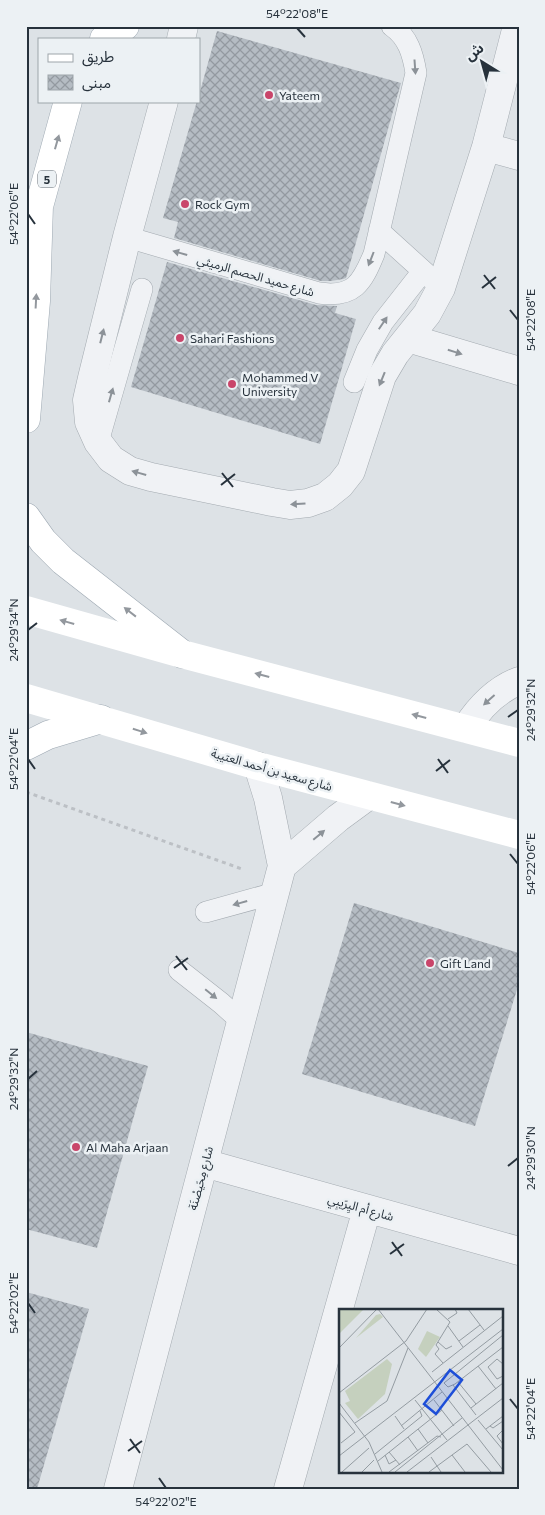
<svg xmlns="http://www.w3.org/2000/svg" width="545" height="1515" font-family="Commissioner,'Noto Sans Arabic',sans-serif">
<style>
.building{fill:url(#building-cross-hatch)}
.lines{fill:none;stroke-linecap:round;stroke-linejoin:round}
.service-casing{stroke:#a3aab0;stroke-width:22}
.minor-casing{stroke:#a3aab0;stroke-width:29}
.primary-casing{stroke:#9da8b2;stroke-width:29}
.path{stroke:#bcc0c5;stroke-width:3;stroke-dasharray:4 4;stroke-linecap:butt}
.service{stroke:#f0f2f5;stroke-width:21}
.minor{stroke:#f0f2f5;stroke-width:28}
.secondary{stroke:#fff;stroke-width:28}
.primary{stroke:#fff;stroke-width:28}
.oneway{fill:#8c9298}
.oneway2{fill:#93989e}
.ticks{fill:none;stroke:#27323c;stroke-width:2}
.poi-dot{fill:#c9456a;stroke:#ecf1f4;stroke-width:2}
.labels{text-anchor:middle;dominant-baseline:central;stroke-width:5;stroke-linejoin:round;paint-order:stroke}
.shield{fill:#ecf1f4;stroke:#626b73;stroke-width:1}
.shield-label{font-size:11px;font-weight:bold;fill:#27323c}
.poi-label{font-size:12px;fill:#27323c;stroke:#ecf1f4;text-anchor:start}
.street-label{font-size:12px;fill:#27323c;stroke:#ecf1f4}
.inset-road{fill:none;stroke:#949ca2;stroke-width:1}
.view{fill:#1d4ed8;fill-opacity:0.15;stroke:#1d4ed8;stroke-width:2.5}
.inset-edge{fill:none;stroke:#27323c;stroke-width:2.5}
.neatline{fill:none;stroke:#27323c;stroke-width:2}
.ticks-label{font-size:12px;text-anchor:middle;fill:#27323c}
</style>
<defs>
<pattern id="building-cross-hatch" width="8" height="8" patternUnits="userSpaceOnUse" patternTransform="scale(1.25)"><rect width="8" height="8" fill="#b5bcc3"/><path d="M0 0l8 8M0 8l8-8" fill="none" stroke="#9399a0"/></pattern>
</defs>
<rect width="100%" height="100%" fill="#dde2e6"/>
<path class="building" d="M217,31L401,83L346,278L343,279L331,281H321L174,238L178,222L163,218L197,101H199V95Z
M167,262L316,305L337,306L335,313L356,319L320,444L131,387Z
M354,903L519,953V983L475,1126L302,1074Z
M26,1032L148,1066L97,1248L26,1229Z
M26,1292L89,1309L37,1489H26Z"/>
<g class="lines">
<g class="service-casing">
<path id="service" d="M379,231L432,279
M127,237L319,293C354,298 362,283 374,254L416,73C413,54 408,37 392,26
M354,382L367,350L383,322L423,271
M98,442L142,289
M206,912L275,893
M179,970L221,1003L241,1021"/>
</g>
<g class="minor-casing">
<path id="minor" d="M181,39L184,26
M164,101L127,237L92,378L87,400L89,422L98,442L111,459L130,471L151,477L272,502L290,505L308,503L325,497L340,485L351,471L382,376L395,354L427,314L441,288L486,147L517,26
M486,147L519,156
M408,338L519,371
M466,728C479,708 495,690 519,681
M282,866L338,818L368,796
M204,1163L519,1251
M118,1489L282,866L268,798L258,766
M288,1489L367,1209"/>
</g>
<g class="primary-casing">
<path id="primary" d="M104,39L125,26
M35,221L68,101
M26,419L36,301L39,205
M26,517L43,541L63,561L182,654
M26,746L48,735L101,719"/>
</g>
<path class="path" d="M26,792L242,869"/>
<use href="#service" class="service"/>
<use href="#minor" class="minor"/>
<path class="secondary" d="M26,610L182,654L519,743
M26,698L258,766L519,835"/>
<use href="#primary" class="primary"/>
</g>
<defs><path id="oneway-solid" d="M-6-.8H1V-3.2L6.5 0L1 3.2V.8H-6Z" transform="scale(1.25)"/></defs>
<g class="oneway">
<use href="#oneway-solid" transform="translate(415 67) rotate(86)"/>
<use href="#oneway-solid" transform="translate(180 253) rotate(-164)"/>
<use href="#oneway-solid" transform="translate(371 259) rotate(111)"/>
<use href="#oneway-solid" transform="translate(383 323) rotate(-56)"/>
<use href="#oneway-solid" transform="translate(102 336) rotate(-76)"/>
<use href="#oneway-solid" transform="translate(455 352) rotate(17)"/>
<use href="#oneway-solid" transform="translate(382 379) rotate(112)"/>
<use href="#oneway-solid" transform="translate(111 395) rotate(-74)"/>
<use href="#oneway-solid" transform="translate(139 473) rotate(-164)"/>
<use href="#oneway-solid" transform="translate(298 504) rotate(176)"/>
<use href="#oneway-solid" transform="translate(489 700) rotate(138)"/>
<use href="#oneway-solid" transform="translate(319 835) rotate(-40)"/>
<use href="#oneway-solid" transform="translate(240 903) rotate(164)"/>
<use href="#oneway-solid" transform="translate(211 994) rotate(39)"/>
</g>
<g class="oneway2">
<use href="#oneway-solid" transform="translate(57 142) rotate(-74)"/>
<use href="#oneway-solid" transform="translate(36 301) rotate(-87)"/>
<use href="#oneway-solid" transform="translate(130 612) rotate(-142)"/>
<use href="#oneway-solid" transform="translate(67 622) rotate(-164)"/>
<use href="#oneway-solid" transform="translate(262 675) rotate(-165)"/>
<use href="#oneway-solid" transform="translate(419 716) rotate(-165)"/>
<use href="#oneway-solid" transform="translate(140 731) rotate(17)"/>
<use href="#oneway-solid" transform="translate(398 804) rotate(15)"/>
</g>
<path class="ticks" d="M297,28L305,37M28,214L35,224M484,275L495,289M482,288L496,277M510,310L518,320M222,473L233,487M221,485L235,474M28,630L37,623M508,717L518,710M28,759L35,769M438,759L448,773M436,771L450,760M510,854L518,864M176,956L187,970M174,968L188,958M28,1079L37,1071M508,1166L518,1158M392,1242L402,1256M390,1254L404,1244M28,1303L35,1313M510,1399L518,1409M130,1439L140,1453M128,1451L142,1441M159,1478L166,1488"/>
<g class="poi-dot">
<circle cx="269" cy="95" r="5"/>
<circle cx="185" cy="204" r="5"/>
<circle cx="180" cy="338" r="5"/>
<circle cx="232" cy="384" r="5"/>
<circle cx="430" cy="963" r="5"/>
<circle cx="76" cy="1147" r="5"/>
</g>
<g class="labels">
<rect class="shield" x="38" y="170.5" width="18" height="17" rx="4"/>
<g class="shield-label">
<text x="47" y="179">5</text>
</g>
<g class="poi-label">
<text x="279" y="95">Yateem</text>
<text x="195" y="204">Rock Gym</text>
<text x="190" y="338">Sahari Fashions</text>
<text x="242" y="377">Mohammed V<tspan x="242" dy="14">University</tspan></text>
<text x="440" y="963">Gift Land</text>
<text x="86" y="1147">Al Maha Arjaan</text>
</g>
<g class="street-label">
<text transform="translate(256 275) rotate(16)">شارع حميد الحصم الرميثي</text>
<text transform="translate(272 769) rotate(16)">شارع سعيد بن أحمد العتيبة</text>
<text transform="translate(200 1178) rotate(-75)">شارع مِحَيصْنَة</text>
<text transform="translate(361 1207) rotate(16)">شارع أم اليِرَيبِي</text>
</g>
</g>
<g transform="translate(339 1309)">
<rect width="164" height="164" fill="#dde2e6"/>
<path d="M41,5L44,8L17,29L37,6Z" fill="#c5d0be"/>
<path d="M0,0H25L0,25ZM88,22L101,28L87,48L79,40ZM48,50L53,55L46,85L19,110L6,94L11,92L6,82Z" fill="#c5d0be"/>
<path class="inset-road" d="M39,0L164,161M97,0L111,13L97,36L100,40L96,45L104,54M129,0L145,21M109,10L118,4L116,0M109,17L124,38M164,26L105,74L109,78L116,75L164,38M120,32L141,16M99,33L107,40L113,37M0,39L38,0M164,55L158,50L149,58L158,70L164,67M139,57L157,80M93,63L164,7M119,73L137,95M114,76L137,106M0,84L67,32L88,0M76,91L108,131M95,91L115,117M0,94L30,133L43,163M132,99L164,74M0,103L16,123L2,134M56,107L65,120M139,111L164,141M16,114L48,92L69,39M62,117L103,83M151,117L154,119L164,112M79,120L89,134M147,120L164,107M164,121L158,127L164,135M69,128L79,142M50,143L61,156M36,145L83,107L81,102M46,146L50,155L57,151M113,146L126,163M0,147L164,20M92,148L102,163M39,152L103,101M3,163L30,139M23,163L35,151M50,163L98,127L102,128M56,163L123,109M68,163L164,89M90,163L128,135L152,163"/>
<path class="view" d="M111,61L123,71L97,105L85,95Z"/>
<rect width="164" height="164" class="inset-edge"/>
</g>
<rect width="545" height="1515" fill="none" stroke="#ecf1f4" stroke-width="55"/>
<rect x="38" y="38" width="162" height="65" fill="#ecf1f4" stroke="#9da5aa"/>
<rect x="48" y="54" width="25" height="8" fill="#ffffff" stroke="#9da5aa"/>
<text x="82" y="62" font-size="15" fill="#27323c">طريق</text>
<rect x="48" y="75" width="25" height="15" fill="url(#building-cross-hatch)" stroke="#9da5aa"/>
<text x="82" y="88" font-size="15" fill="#27323c">مبنى</text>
<g transform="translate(482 62) rotate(323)" stroke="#ecf1f4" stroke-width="4" paint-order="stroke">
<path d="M0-4L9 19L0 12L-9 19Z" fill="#27323c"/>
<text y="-8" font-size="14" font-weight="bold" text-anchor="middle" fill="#27323c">ش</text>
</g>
<rect x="28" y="28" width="490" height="1460" class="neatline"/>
<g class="ticks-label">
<text x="297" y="18">54°22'08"E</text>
<text transform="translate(14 214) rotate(-90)" y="4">54°22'06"E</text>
<text transform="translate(531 320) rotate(-90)" y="4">54°22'08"E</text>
<text transform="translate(14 630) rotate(-90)" y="4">24°29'34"N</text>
<text transform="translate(531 710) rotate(-90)" y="4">24°29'32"N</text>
<text transform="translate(14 759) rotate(-90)" y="4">54°22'04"E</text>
<text transform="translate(531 864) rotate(-90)" y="4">54°22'06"E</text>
<text transform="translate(14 1079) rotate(-90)" y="4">24°29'32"N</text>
<text transform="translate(531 1158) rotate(-90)" y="4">24°29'30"N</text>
<text transform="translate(14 1303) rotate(-90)" y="4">54°22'02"E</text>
<text transform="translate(531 1409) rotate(-90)" y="4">54°22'04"E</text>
<text x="166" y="1506">54°22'02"E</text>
</g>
</svg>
